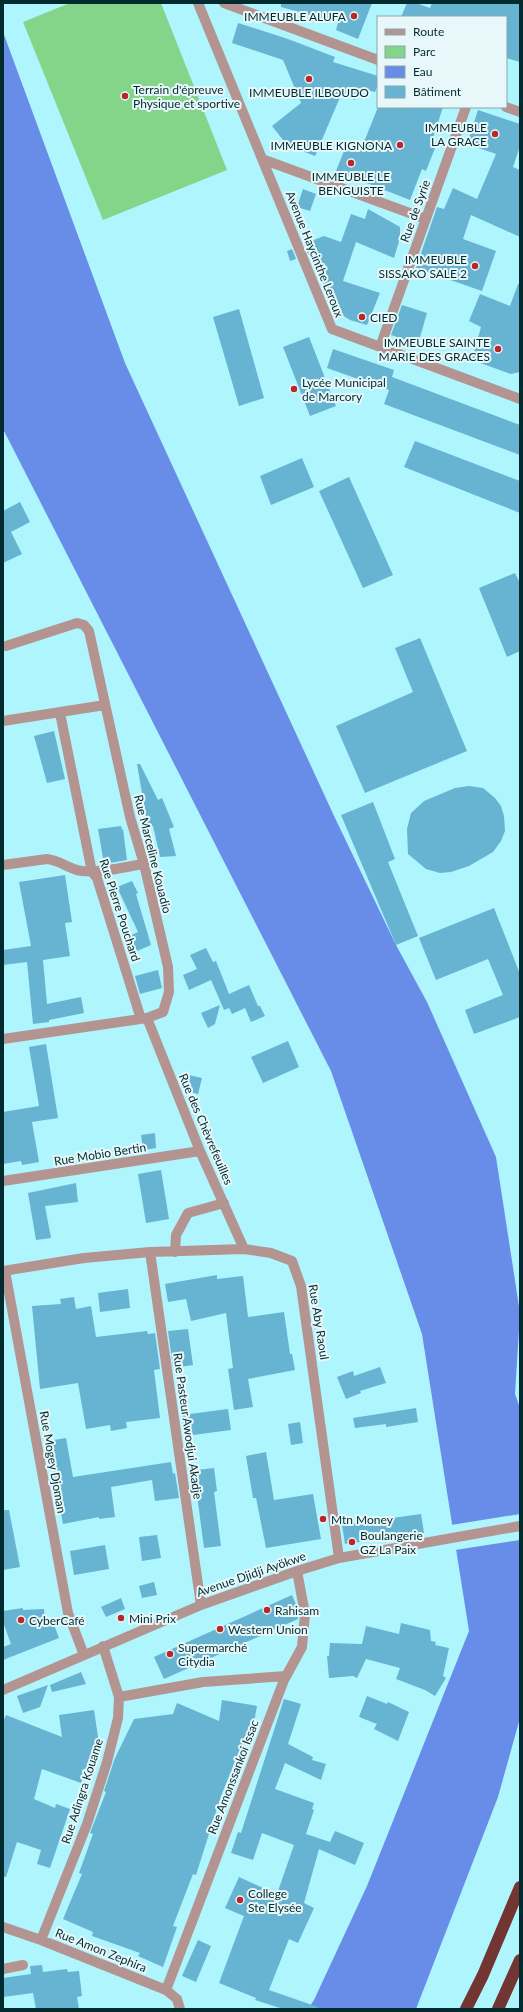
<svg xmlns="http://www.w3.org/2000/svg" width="523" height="2012" font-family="Lato,sans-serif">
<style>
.green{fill:#84d589}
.water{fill:#678de8}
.pier{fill:#aff5fe}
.building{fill:#67b3d2}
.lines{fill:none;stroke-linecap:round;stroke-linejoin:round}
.minor{stroke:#b49490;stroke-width:10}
.highway{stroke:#733531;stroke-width:12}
.poi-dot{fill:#b8282a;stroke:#e8f8fa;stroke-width:1.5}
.labels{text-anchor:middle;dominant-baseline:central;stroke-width:4;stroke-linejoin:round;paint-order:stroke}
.poi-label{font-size:12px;fill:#022b30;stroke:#e8f8fa;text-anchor:start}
.street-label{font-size:12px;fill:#022b30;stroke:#e8f8fa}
</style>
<rect width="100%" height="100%" fill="#aff5fe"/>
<path class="green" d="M70,3H161L227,170L103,220L23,22Z"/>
<path class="water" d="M3,32L125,363L335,818L396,945L427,1002L496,1157L520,1313L515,1394L520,1408V1718L498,1797L416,2009H308L314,2000L367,1886L469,1631L422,1334L331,1071L3,429Z"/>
<path class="pier" d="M520,1514V1540L455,1550L451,1525Z"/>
<path class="building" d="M281,3H372L358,39L336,30L338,23L281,7Z
M407,3H416L430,8L432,3H520V62L506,58V17H401Z
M238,23L288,39L335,57L333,62L378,76V85L375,92L359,88L355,100L341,95L315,156L287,145L272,126L301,103L283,60L232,43Z
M378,107H443L432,141L437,143L426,171L422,169L410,200L336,171L346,146L360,152Z
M478,110L520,124V146L513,167L520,170V237L471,215L463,239L496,251L482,291L416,268L437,207L444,209L453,188L477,199L496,154L467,144Z
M303,189L316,194L310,211L297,207Z
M368,209L400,227V238L394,258L356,242L343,281L380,293L367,325L350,320L332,309L313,253L308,254L304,244L324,236L341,242L351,214L365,219Z
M292,249L296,259L290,261L287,251Z
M518,284H520V372L511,374L472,360L481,327L469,321L480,294L510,306Z
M402,305L427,313L418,344L391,335Z
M239,309L264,398L239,406L213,317Z
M309,337L336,406L310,416L283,347Z
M333,349L394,370L392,377L520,425V455L384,404L389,390L327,368Z
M415,441L520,481V513L404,467Z
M302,458L314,487L271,505L260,476Z
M349,477L393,575L363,588L319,491Z
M20,502L30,522L11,532L22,554L3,563V511Z
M515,573L520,583V651L507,657L479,588Z
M420,638L467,751L365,793L336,726L413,692L395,648Z
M54,731L65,779L47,783L34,736Z
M137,764H140L158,800L162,798L174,827L169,829L176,856L160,857L153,826L148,828Z
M469,786L483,788L495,798L501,806L504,816L505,831L501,841L493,852L469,866L451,872L440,873L426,869L408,854L407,829L411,813L424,801L455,788Z
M373,802L395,859L388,862L418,936L396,945L341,815Z
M121,826L122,830L123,829L127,860L104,864L98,829Z
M65,875L72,922L65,923L70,956L43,960L47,1004L81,997L84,1013L49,1020V1022L33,1024L27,962L3,965V950L31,946L19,882Z
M132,881L138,893L136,894L151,945L128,955L123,939L138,932L117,887Z
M494,908L520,974V1017L474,1034L465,1010L503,995L488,959L436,980L419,938Z
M206,948L213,962L216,961L229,994L249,985L258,1006H260L265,1016L251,1022L245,1008L232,1014L229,1008L224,1010L211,980L189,990L183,975L197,969L190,955Z
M158,970L162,988L140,994L135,976Z
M220,1005L215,1024L208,1028L201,1013Z
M288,1041L299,1067L263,1083L251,1057Z
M46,1044L58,1118L32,1122L39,1162L22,1165L21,1161L3,1164V1112L39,1106L29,1047Z
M184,1074L202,1078L198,1094L183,1090L181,1086Z
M155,1133L156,1148L143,1150L141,1135Z
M161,1170L169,1219L146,1223L138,1174Z
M76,1183L78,1202L45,1206L51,1238L36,1240L28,1193Z
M217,1275V1279L243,1276L248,1317L284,1312L290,1354H292L295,1370L248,1379L253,1407L234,1410L228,1369L233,1368L226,1313L191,1321L186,1299L168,1302L165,1284Z
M128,1289L130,1308L100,1312L98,1293Z
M74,1297L76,1309L91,1306L96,1337L147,1331L148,1334L155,1333L160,1369L154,1370L160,1418L126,1422L127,1428L111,1431L110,1425L86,1429L78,1383L40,1389L32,1306L61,1304L60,1299Z
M188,1329L193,1365L173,1368L168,1331Z
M380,1367L386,1383L360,1391L361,1393L346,1399L337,1377L353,1371L354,1376Z
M416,1408L418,1422L386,1427V1424L355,1428L353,1418Z
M228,1409L231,1430L185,1436L182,1415Z
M300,1422L303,1443L291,1445L288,1424Z
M66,1438L73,1477L171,1462L173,1474L175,1473L179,1498L155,1501L152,1480L111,1487L115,1517L99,1519V1517L63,1524L48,1441Z
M266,1452L274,1500L313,1494L321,1539L266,1548L256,1498H253L246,1456Z
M214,1468L217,1491L214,1492L221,1546L204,1548L197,1495L192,1496L188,1471Z
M3,1510H9L20,1567L3,1570Z
M421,1514L424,1533L345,1544L342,1525Z
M157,1535L161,1558L142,1561L139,1537Z
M105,1545L109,1569L74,1575L70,1551Z
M154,1582L157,1595L142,1598L139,1586Z
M292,1595L297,1607L298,1619L164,1679L154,1657Z
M121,1598L125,1609L106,1617L101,1607Z
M23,1608V1610L44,1609L45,1625L53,1622L59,1638L3,1660V1647L11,1644L3,1622V1611Z
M401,1623L430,1630L431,1641L436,1642L435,1645L449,1648L443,1676L446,1678L435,1696L425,1690L396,1679L400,1668L366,1659L357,1678L353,1676L329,1678L327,1656H329L330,1643L362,1644L366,1626L399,1634Z
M81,1672L86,1684L52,1692L50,1685Z
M48,1685L40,1707L23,1713L17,1696Z
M367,1696L387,1704L388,1702L409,1712L398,1741L374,1729L377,1724L359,1717Z
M284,1699L301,1704L288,1744L313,1757L312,1760L326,1764L321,1780L285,1763L275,1789L314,1803L312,1809L314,1810L306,1834L330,1842L335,1831L364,1843L355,1865L319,1849L304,1903L314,1908L298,1943L289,1939L269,1990L318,2007V2009H283L255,2000L256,1998L219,1983L244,1916L225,1908L239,1877L274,1893L276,1890L278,1891L294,1845L262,1833L253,1860L231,1853L238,1832L241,1833Z
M222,1700L257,1706L253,1728L249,1727L221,1796L196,1875L193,1874L173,1926L177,1927L163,1967L138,1956L140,1953L92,1936L93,1932L63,1919L82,1874L79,1873L93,1834L90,1833L106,1792L104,1791L115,1758L134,1719L173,1714L177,1703L219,1721Z
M94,1710L98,1737L81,1783L42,1769L34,1799L55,1808L56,1804L70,1809L50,1868L37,1864L41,1850L17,1842L6,1877H3V1722L6,1715L62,1737L59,1715Z
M198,1940L211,1946L196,1982L182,1976Z
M42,1965L43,1972L67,1969L68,1972L79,1971L82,1996L77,1997L79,2009H36L33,1993L3,1997V1978L31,1974L30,1966Z"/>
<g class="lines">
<path class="minor" d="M198,3L332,329L520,399
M224,3L378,60
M506,107L520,112
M262,159L426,219
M380,347L466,107
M60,713L92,872L97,878L141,1019
M3,721L105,705
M3,865L47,859C60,860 70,870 82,871C102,873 124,867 144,864
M147,1018L200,1151L244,1249
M3,1039L147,1018L163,1012L169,992L168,967L144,864L130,817L89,631L84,625L77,623L6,646
M3,1181L200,1151
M150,1252L201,1605
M175,1252L176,1235L188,1213L224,1203
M3,1271L84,1258L150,1252L244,1249L271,1253L292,1261L301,1286L339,1558
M5,1271L68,1613L84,1655
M3,1690L201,1605L297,1571L339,1558L520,1526
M119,1697L203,1682L286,1676
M3,1927L41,1940L166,1990L177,1999L180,2009
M41,1940L87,1824L107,1762L118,1718L119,1697L103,1646
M3,1969L23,1965
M166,1990L284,1680L302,1647L305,1614L297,1571"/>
<path class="highway" d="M466,2009L483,1975L520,1887
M498,2009L520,1960"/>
</g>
<g class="poi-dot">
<circle cx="354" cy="16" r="4"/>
<circle cx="309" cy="79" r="4"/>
<circle cx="125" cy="96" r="4"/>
<circle cx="495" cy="134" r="4"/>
<circle cx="400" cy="145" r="4"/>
<circle cx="351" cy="163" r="4"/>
<circle cx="475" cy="266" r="4"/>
<circle cx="362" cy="317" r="4"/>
<circle cx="498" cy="349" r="4"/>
<circle cx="294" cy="389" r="4"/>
<circle cx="323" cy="1519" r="4"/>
<circle cx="352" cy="1542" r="4"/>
<circle cx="267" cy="1610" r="4"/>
<circle cx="121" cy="1618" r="4"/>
<circle cx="21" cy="1620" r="4"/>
<circle cx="220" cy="1629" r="4"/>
<circle cx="170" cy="1654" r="4"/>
<circle cx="240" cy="1900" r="4"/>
</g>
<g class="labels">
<g class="poi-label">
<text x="346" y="16" text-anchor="end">IMMEUBLE ALUFA</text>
<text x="133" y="89">Terrain d'épreuve<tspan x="133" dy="14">Physique et sportive</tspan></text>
<text x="309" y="92" text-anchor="middle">IMMEUBLE ILBOUDO</text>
<text x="487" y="127" text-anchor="end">IMMEUBLE<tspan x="487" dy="14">LA GRACE</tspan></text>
<text x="392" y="145" text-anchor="end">IMMEUBLE KIGNONA</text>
<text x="351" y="176" text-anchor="middle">IMMEUBLE LE<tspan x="351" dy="14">BENGUISTE</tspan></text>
<text x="467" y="259" text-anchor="end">IMMEUBLE<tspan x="467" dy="14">SISSAKO SALE 2</tspan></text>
<text x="370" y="317">CIED</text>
<text x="490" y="342" text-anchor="end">IMMEUBLE SAINTE<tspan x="490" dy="14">MARIE DES GRACES</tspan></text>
<text x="302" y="382">Lycée Municipal<tspan x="302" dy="14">de Marcory</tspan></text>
<text x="331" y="1519">Mtn Money</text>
<text x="360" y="1535">Boulangerie<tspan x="360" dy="14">GZ La Paix</tspan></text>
<text x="275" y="1610">Rahisam</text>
<text x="129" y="1618">Mini Prix</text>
<text x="29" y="1620">CyberCafé</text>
<text x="228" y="1629">Western Union</text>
<text x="178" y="1647">Supermarché<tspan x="178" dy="14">Citydia</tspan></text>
<text x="248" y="1893">College<tspan x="248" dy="14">Ste Elysée</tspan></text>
</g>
<g class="street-label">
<text transform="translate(415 211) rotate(-70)">Rue de Syrie</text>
<text transform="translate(315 254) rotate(68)">Avenue Haycinthe Leroux</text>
<text transform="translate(153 854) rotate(76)">Rue Marceline Kouadio</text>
<text transform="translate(120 910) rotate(72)">Rue Pierre Pouchard</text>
<text transform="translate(206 1129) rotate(67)">Rue des Chèvrefeuilles</text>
<text transform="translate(100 1154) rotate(-9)">Rue Mobio Bertin</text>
<text transform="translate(319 1322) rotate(81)">Rue Aby Raoul</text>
<text transform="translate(188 1426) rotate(82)">Rue Pasteur Awodjui Akadje</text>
<text transform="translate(53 1462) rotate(80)">Rue Mogey Djoman</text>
<text transform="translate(251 1574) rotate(-19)">Avenue Djidji Ayökwe</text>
<text transform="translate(233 1777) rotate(-69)">Rue Amonssankoi Issac</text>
<text transform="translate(82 1791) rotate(-72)">Rue Adingra Kouame</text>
<text transform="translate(101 1950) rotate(22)">Rue Amon Zephira</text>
</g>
</g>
<rect width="523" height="2012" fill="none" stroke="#022b30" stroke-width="8"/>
<rect x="377" y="16" width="130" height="92" fill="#e8f8fa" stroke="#8ca6a9"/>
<rect x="385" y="29" width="20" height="6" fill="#b49490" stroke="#8ca6a9"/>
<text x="413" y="36" font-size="12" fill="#022b30">Route</text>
<rect x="385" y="46" width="20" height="12" fill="#84d589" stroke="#8ca6a9"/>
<text x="413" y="56" font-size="12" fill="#022b30">Parc</text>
<rect x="385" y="66" width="20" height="12" fill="#678de8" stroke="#8ca6a9"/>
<text x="413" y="76" font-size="12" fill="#022b30">Eau</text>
<rect x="385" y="86" width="20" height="12" fill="#67b3d2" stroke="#8ca6a9"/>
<text x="413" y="96" font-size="12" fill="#022b30">Bâtiment</text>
</svg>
